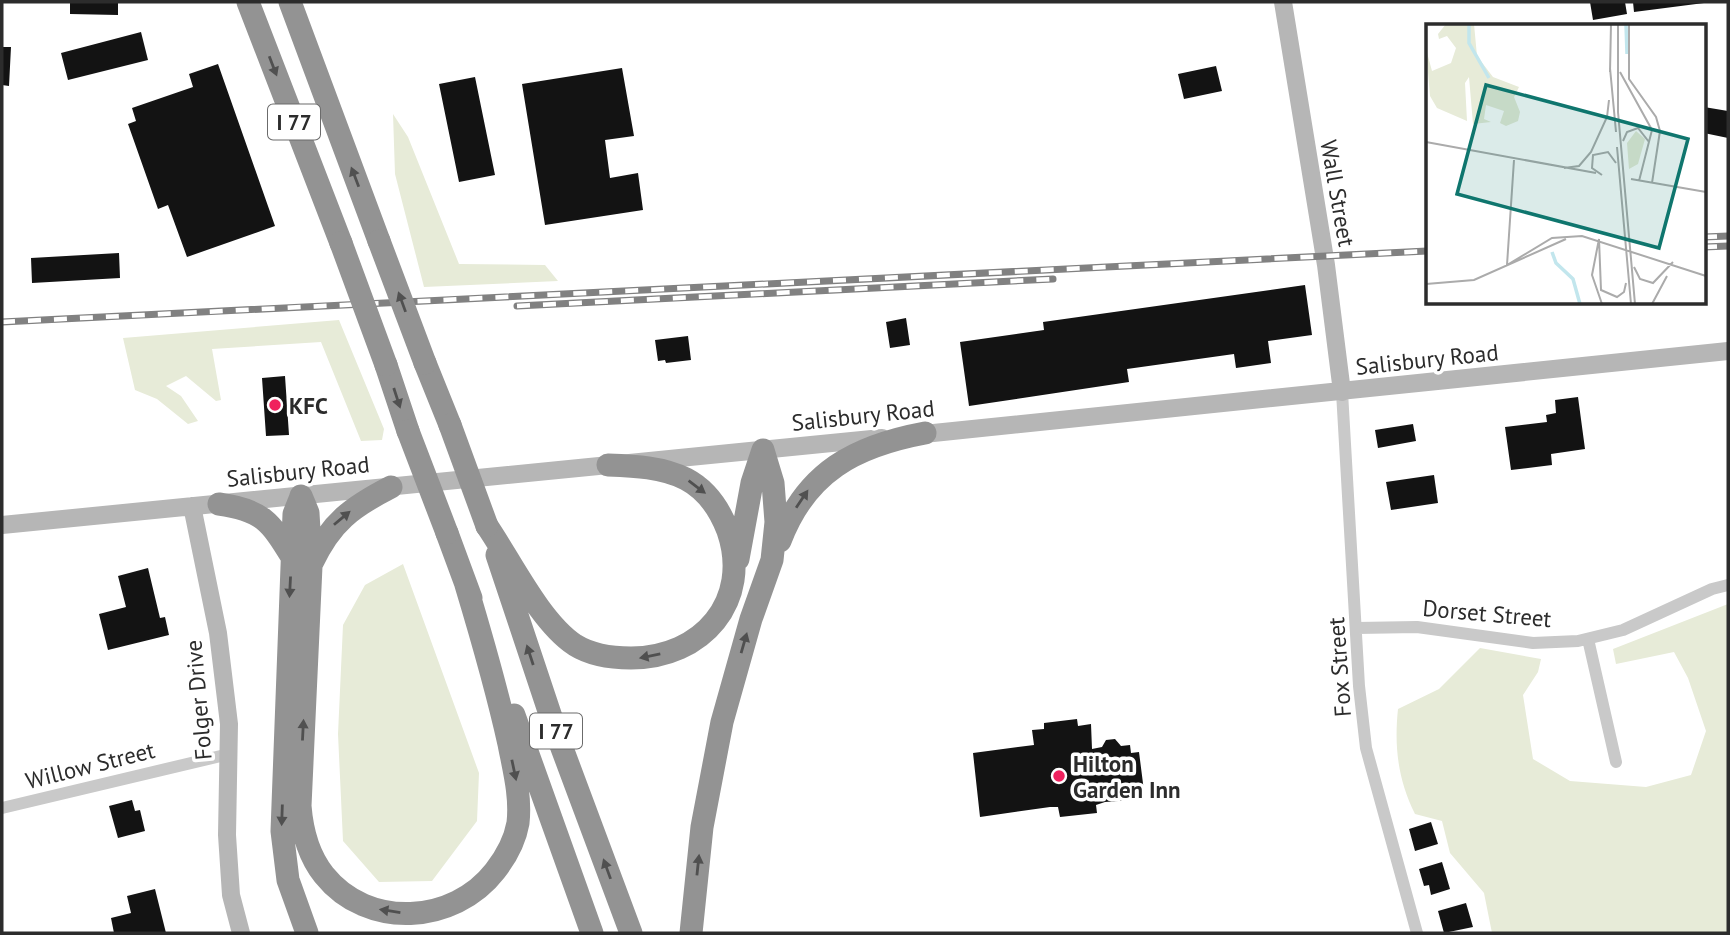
<svg xmlns="http://www.w3.org/2000/svg" width="1730" height="935" font-family="'PT Sans',sans-serif">
<style>
.green{fill:#e7ebd8}
.building{fill:#131313}
.lines{fill:none;stroke-linecap:round;stroke-linejoin:round}
.street{stroke:#c9c9c9;stroke-width:12}
.secondary{stroke:#b6b6b6;stroke-width:18}
.highway{stroke:#939393;stroke-width:23}
.rail-casing{stroke:#818181;stroke-width:7}
.rail{stroke:#fff;stroke-width:4.5;stroke-dasharray:13;stroke-linecap:butt}
.highway-bridge{stroke:#939393;stroke-width:23}
.oneway{fill:#505050}
.poi-dot{fill:#f0215e;stroke:#fff;stroke-width:2.5}
.labels{text-anchor:middle;dominant-baseline:central;stroke-width:7;stroke-linejoin:round;paint-order:stroke}
.shield{fill:#fff;stroke:#6b6b6b;stroke-width:2}
.shield-label{font-size:21px;font-weight:bold;fill:#2c2c2c}
.street-label{font-size:23px;fill:#2c2c2c;stroke:#fff}
.poi-label{font-size:23px;font-weight:bold;fill:#2c2c2c;stroke:#fff;text-anchor:start}
.inset-river{fill:none;stroke:#c2e6ed;stroke-width:3.5}
.inset-road{fill:none;stroke:#ababab;stroke-width:2}
.view{fill:#0f766e;fill-opacity:0.15;stroke:#0f766e;stroke-width:3.5}
.inset-edge{fill:none;stroke:#2c2c2c;stroke-width:3.5}
</style>
<rect width="100%" height="100%" fill="#fff"/>
<path class="green" d="M393,114L408,137L459,264L545,265L558,281L424,287L395,174Z
M339,320L384,429L382,440L361,441L321,342L212,349L221,400L216,401L186,376L166,386L181,396L198,421L188,424L157,399L135,390L123,338Z
M403,564L479,773L477,821L432,881L379,882L343,841L338,734L343,625L365,585Z
M1728,604V933H1492L1484,893L1450,853L1442,821L1415,814C1398,780 1394,747 1398,709L1439,689L1480,648L1541,659L1538,672L1523,695L1533,759L1570,781L1646,787L1691,775L1706,731L1688,678L1674,652L1616,664L1613,649Z"/>
<path class="building" d="M70,2H118V15L70,14Z
M1590,2H1625L1627,14L1593,20Z
M1633,2H1704V3L1634,12Z
M141,32L148,60L68,80L61,53Z
M2,47H11L9,86L2,85Z
M218,64L275,226L187,257L168,205L158,209L128,124L136,121L132,108L193,87L189,74Z
M1216,66L1222,91L1184,99L1178,74Z
M622,68L634,136L605,140L610,178L638,173L643,210L545,225L522,84Z
M475,77L495,175L459,182L439,84Z
M1704,107L1728,111V138L1704,133Z
M119,253L120,278L32,283L31,258Z
M1305,285L1312,335L1268,341L1271,363L1236,368L1234,354L1127,369L1129,382L969,406L960,342L1044,330L1043,322Z
M906,318L910,345L890,348L886,322Z
M688,336L691,360L666,363L665,360L658,361L655,340Z
M285,376L289,435L266,436L262,378Z
M1578,397L1585,449L1551,454L1552,465L1511,470L1505,427L1547,422L1546,415L1556,413L1555,400Z
M1413,424L1416,441L1378,448L1375,430Z
M1434,475L1438,503L1391,510L1386,482Z
M148,568L160,618L165,617L169,635L108,650L99,614L126,607L118,576Z
M1077,719L1078,726L1091,724L1092,749L1102,747L1106,740L1115,739L1121,746L1130,745L1131,753L1139,752L1145,799L1105,802L1096,805L1097,813L1060,817L1058,807H1050L980,817L973,753L1034,745L1032,730L1044,729V723Z
M132,800L135,811L140,810L145,831L118,838L109,806Z
M1431,822L1438,844L1415,851L1409,829Z
M1442,862L1450,889L1431,895L1429,885L1424,886L1419,869Z
M155,889L166,933H114L111,918L131,913L127,896Z
M1466,903L1473,927L1444,933L1438,911Z"/>
<g class="lines">
<path class="street" d="M1342,392L1359,686L1366,748L1417,933
M1357,628L1417,627L1533,643L1578,641L1623,630L1712,589L1728,585
M1588,639L1616,762
M2,808L229,754"/>
<path class="secondary" d="M1283,2L1326,265L1342,392
M914,435L1728,351
M192,506L218,633L229,724L227,835L231,895L241,933
M2,525L882,438"/>
<path class="highway" d="M248,2L341,243
M290,2L379,241
M425,363L450,425
M386,365L408,431
M301,496L308,513L311,566L300,806C302,831 308,855 324,875C368,930 454,924 495,871C506,857 515,840 518,823C521,796 514,770 509,744C497,690 482,638 466,585
M300,499L294,514L282,831L288,880L307,933
M219,504C262,510 270,521 292,557
M487,526C511,561 540,622 575,645C591,655 613,658 631,658C702,658 752,601 728,531C720,510 707,490 686,479C662,467 635,466 608,465
M447,533L471,598
M780,541C806,472 855,446 925,433
M497,555L556,732L631,933
M738,559L752,483L763,450
M312,563C331,522 352,507 391,487
M514,715L592,933
M691,933L702,827L722,722L751,619L772,560L776,522L773,483L763,450"/>
<g class="rail-casing">
<path id="rail" d="M1704,237L1728,236
M1704,247L1728,246
M517,306L1053,279
M2,322L1427,251"/>
</g>
<use href="#rail" class="rail"/>
<path class="highway-bridge" d="M379,241L425,363
M341,243L386,365
M450,425L487,526
M408,431L447,533"/>
</g>
<defs><path id="oneway-solid" d="M-6-.8H1V-3.2L6.5 0L1 3.2V.8H-6Z" transform="scale(1.75)"/></defs>
<g class="oneway">
<use href="#oneway-solid" transform="translate(273 66) rotate(69)"/>
<use href="#oneway-solid" transform="translate(355 177) rotate(-111)"/>
<use href="#oneway-solid" transform="translate(402 302) rotate(-110)"/>
<use href="#oneway-solid" transform="translate(397 398) rotate(72)"/>
<use href="#oneway-solid" transform="translate(697 487) rotate(37)"/>
<use href="#oneway-solid" transform="translate(802 499) rotate(-56)"/>
<use href="#oneway-solid" transform="translate(342 518) rotate(-40)"/>
<use href="#oneway-solid" transform="translate(290 587) rotate(93)"/>
<use href="#oneway-solid" transform="translate(744 643) rotate(-74)"/>
<use href="#oneway-solid" transform="translate(530 655) rotate(-108)"/>
<use href="#oneway-solid" transform="translate(650 656) rotate(169)"/>
<use href="#oneway-solid" transform="translate(303 730) rotate(-87)"/>
<use href="#oneway-solid" transform="translate(514 770) rotate(78)"/>
<use href="#oneway-solid" transform="translate(282 815) rotate(92)"/>
<use href="#oneway-solid" transform="translate(698 865) rotate(-84)"/>
<use href="#oneway-solid" transform="translate(607 869) rotate(-110)"/>
<use href="#oneway-solid" transform="translate(390 911) rotate(-171)"/>
</g>
<g class="poi-dot">
<circle cx="275" cy="405" r="7"/>
<circle cx="1059" cy="776" r="7"/>
</g>
<g class="labels">
<g class="shield">
<rect x="268" y="104.5" width="52" height="35" rx="5"/>
<rect x="530" y="713.5" width="52" height="35" rx="5"/>
</g>
<g class="shield-label">
<text x="294" y="122">I 77</text>
<text x="556" y="731">I 77</text>
</g>
<g class="street-label">
<text transform="translate(1338 193) rotate(80)">Wall Street</text>
<text transform="translate(1427 359) rotate(-6)">Salisbury Road</text>
<text transform="translate(863 415) rotate(-6)">Salisbury Road</text>
<text transform="translate(298 471) rotate(-6)">Salisbury Road</text>
<text transform="translate(1487 613) rotate(5)">Dorset Street</text>
<text transform="translate(1339 667) rotate(-94)">Fox Street</text>
<text transform="translate(198 700) rotate(-95)">Folger Drive</text>
<text transform="translate(90 765) rotate(-14)">Willow Street</text>
</g>
<g class="poi-label">
<text x="289" y="405">KFC</text>
<text x="1073" y="763">Hilton<tspan x="1073" dy="26">Garden Inn</tspan></text>
</g>
</g>
<g transform="translate(1426 24)">
<rect width="280" height="280" fill="#fff"/>
<path d="M20,0H48L51,32L67,53L93,63L88,73L94,88L92,97L80,102L74,99L78,87L60,81L58,95L65,98L47,100L43,53L39,59L41,97L11,84L4,72L0,25L6,47L25,39L30,24L21,12L13,15L12,10ZM210,107L219,115L212,140L203,145L201,119Z" fill="#e7ebd8"/>
<path class="inset-river" d="M43,0V19L63,54M200,0L201,30M126,228L130,239L147,255L154,280"/>
<path class="inset-road" d="M192,0V88L209,280M203,0V55L230,93L234,107L226,159M184,44L190,108M184,48L185,0M194,48L226,106L213,157M197,117L201,108L212,104L223,118M0,118L170,149M191,123L205,280M138,144L153,142L165,128L181,93L183,76M176,151L166,144L167,131L182,128L190,139M205,155L280,168M173,215L175,266L191,273L198,268L200,259M173,215L166,251L176,280M81,241L88,136M81,241L126,214L156,212L280,252M208,243L214,255L227,259L247,238M0,260L48,256L140,215M226,280L241,252"/>
<path class="view" d="M60,61L262,115L233,224L31,170Z"/>
<rect width="280" height="280" class="inset-edge"/>
</g>
<rect width="1730" height="935" fill="none" stroke="#2c2c2c" stroke-width="7"/>
</svg>
